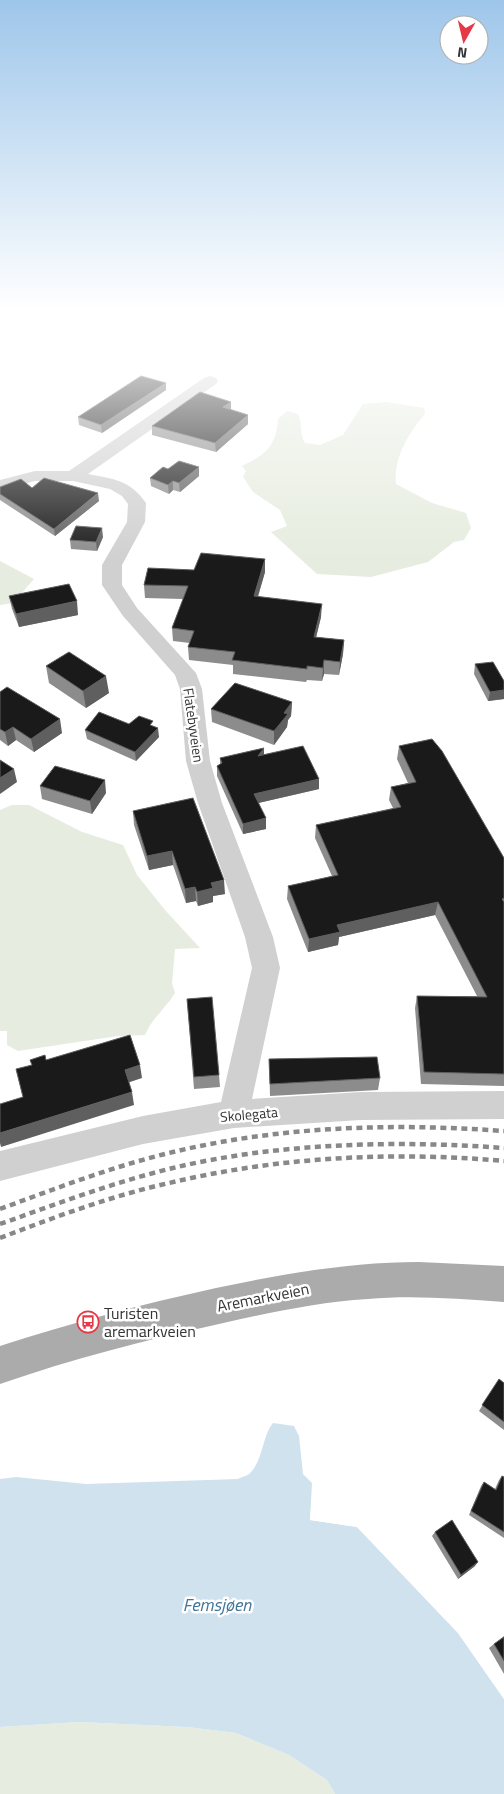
<svg xmlns="http://www.w3.org/2000/svg" width="504" height="1794" font-family="'Titillium Web',sans-serif">
<style>
.green{fill:#e6ecdf}
.water{fill:#cfe2ee}
.pier{fill:#fff}
.lines{fill:none;stroke-linecap:round;stroke-linejoin:round}
.minor{fill:#d0d0d0;fill-rule:evenodd}
.major{fill:#ababab;fill-rule:evenodd}
.rail{stroke:#888;stroke-width:4.5;stroke-dasharray:6 4.5;stroke-linecap:butt}
.wall{fill:#8c8c8c}
.shaded-wall{fill:#5f5f5f}
.building{fill:#1a1a1a;stroke:#5f5f5f}
.labels{text-anchor:middle;dominant-baseline:central;stroke-width:5;stroke-linejoin:round;paint-order:stroke}
.street-label{font-size:14px;fill:#333;stroke:#fff}
.near-street-label{font-size:16px;fill:#333;stroke:#fff}
.near-poi-label{font-size:16px;fill:#333;stroke:#fff;text-anchor:start}
.near-water-label{font-size:18px;font-style:italic;fill:#3f7597;stroke:#fff}
</style>
<rect width="100%" height="100%" fill="#fff"/>
<path class="green" d="M386,402L424,408L425,414C409,432 393,459 396,484L432,503L466,513L471,528L464,540L454,542L428,562L371,577L317,574L271,532L287,526L280,510L253,492L243,477L246,471L242,466C266,454 276,447 278,419L287,411L298,414C303,425 299,433 305,443L320,445L343,435L363,404Z
M0,561L34,579L13,603L0,605Z
M12,805H29L82,832L123,845L137,875L165,910L200,948L175,949L172,983L175,993C166,1008 152,1018 145,1035L118,1036L18,1051L7,1045V1031H0V810Z
M79,1722L187,1727L236,1733L289,1755L327,1780L335,1794H0V1727Z"/>
<path class="water" d="M273,1423L294,1426L299,1436L303,1474L312,1483L310,1520L357,1527L458,1633L504,1699V1794H335L327,1780L289,1755L236,1733L187,1727L79,1722L0,1727V1479L16,1477L86,1484L238,1479C241,1477 247,1476 249,1474C263,1462 262,1436 273,1423Z"/>
<path class="pier" d="M311,1507H313V1518L359,1525L460,1631L504,1694V1699L458,1633L357,1527L310,1520Z"/>
<g class="lines">
<path class="minor" d="M210,376L216,378L218,381L216,384L88,474C114,479 130,480 146,503L145,522L122,565V585L137,608L196,673L202,689L210,761L222,803L273,937L280,968L252,1099L361,1092L504,1091V1119L361,1120L234,1128L143,1144L0,1181V1151L143,1116L221,1102L252,968L245,937L198,803L186,761L180,689L175,675L123,616L102,585V565L127,522L128,504L122,496L110,489L73,481H35L0,490V480L35,471H69L204,378Z"/>
<path class="major" d="M419,1262L504,1266V1302C459,1299 413,1295 368,1299C318,1302 268,1313 219,1324C145,1340 72,1359 0,1384V1346C71,1323 143,1304 216,1288C283,1274 350,1262 419,1262Z"/>
<path class="rail" d="M0,1209C57,1188 114,1166 173,1152C282,1126 393,1123 504,1131
M0,1224C57,1204 114,1182 173,1168C276,1143 398,1140 504,1148
M0,1238C55,1217 111,1196 169,1183C278,1157 393,1151 504,1161"/>
</g>
<path class="wall" d="M166,383V390L102,433L79,425L78,417Z
M231,410L248,415V424L216,452L152,435V426Z
M199,467V476L180,492L173,490L169,494L151,486L150,478L168,469Z
M0,487L32,488L99,501L55,536L0,500Z
M103,537L97,551L71,549L70,540Z
M265,559V572L258,597L321,617L316,637L344,640L343,654L339,675L324,674L322,681L307,680L306,682L233,674V665L189,660L188,647L190,643L173,641L172,628L183,599L145,598L144,585L194,570Z
M9,596L78,615L19,627L12,609Z
M475,664L504,681V699L488,701L474,674Z
M46,666L109,693L86,708L49,683Z
M0,692L62,733L34,752L16,740L8,746L0,740Z
M292,702L291,716L288,720L287,727L274,745L212,722L211,709Z
M129,724L153,726L159,737L136,761L87,739L85,730Z
M399,746L504,858V1086L421,1084L415,1008L417,996H477L435,915L339,937L338,945L308,952L287,899L288,886L332,876L315,838L316,825L393,808L389,800L391,787L408,783L397,759Z
M264,748V754L319,779V789L258,803L266,829L243,834L217,776V766L220,764V758Z
M40,786L106,793L92,814L42,799Z
M133,811L225,894L213,896V902L198,906L196,901L186,903L173,865L149,870L134,825Z
M187,999L219,1075L220,1087L194,1089Z
M269,1059L380,1078L378,1090L270,1096Z
M499,1379L504,1383V1430L479,1411Z
M502,1476L504,1477V1538L469,1515L481,1486L484,1482L495,1489L499,1480Z
M435,1532L475,1566L458,1579L432,1536Z
M504,1636V1674L489,1648Z"/>
<path class="shaded-wall" d="M166,383V390L102,433L101,425Z
M231,402V411L223,407Z
M248,415V424L216,452L215,443Z
M199,467V476L180,492L179,483Z
M173,481V490L169,494L168,485Z
M98,493L99,501L55,536L54,529Z
M102,528L103,537L97,551L96,542Z
M265,559V572L254,609V596Z
M77,601L78,615L19,627L16,614Z
M322,604L321,617L313,650L314,637Z
M344,640L343,654L339,675L340,662Z
M324,660V674L322,681L323,668Z
M106,676L109,693L86,708L83,691Z
M504,690V699L488,701L490,692Z
M292,702L291,716L288,720L287,727L274,745V731L284,713Z
M60,719L62,733L34,752L31,739Z
M13,727L16,740L8,746L5,732Z
M158,728L159,737L136,761L135,752Z
M264,748V758L258,756Z
M14,769L17,782L0,794V778Z
M319,779V789L254,804V794Z
M105,780L106,793L92,814L90,801Z
M266,818V829L243,834V824Z
M172,851L173,865L149,870L147,856Z
M224,880L225,894L213,896V902L198,906L197,892L211,883Z
M195,887L196,901L186,903L185,889Z
M438,902L435,915L339,937L338,945L308,952L309,939L337,925Z
M140,1065L142,1078L127,1083L125,1070Z
M132,1092L134,1105L1,1147L0,1143V1133Z
M478,1562L475,1566L458,1579L461,1575Z"/>
<path class="building" d="M141,376L166,383L101,425L78,417Z
M200,392L231,402L223,407L248,415L215,443L152,426Z
M179,461L199,467L179,483L173,481L168,485L150,478L163,467L168,469Z
M44,478L98,493L54,529L0,494V487L21,479L32,488Z
M76,526L102,528L96,542L70,540Z
M201,553L265,559L254,596L322,604L314,637L344,640L340,662L324,660L323,668L307,666V669L232,660L235,652L188,647L194,631L172,628L188,586L144,585L148,568L194,570Z
M69,584L77,601L16,614L9,596Z
M69,652L106,676L83,691L46,666Z
M493,662L504,681V690L490,692L475,664Z
M235,683L292,702L284,713L288,714L274,731L211,709Z
M7,687L60,719L31,739L13,727L5,732L0,729V692Z
M99,712L129,724L139,716L153,721L150,725L158,728L135,752L85,730Z
M432,739L442,751L504,858V898L502,899L504,902V1074L424,1072L417,996L487,997L438,902L337,925L340,932L309,939L288,886L338,875L316,825L401,807L391,787L416,782L399,746Z
M303,746L319,779L254,794L266,818L243,824L217,766L222,763L220,758L264,748L258,756Z
M0,760L14,769L0,778Z
M55,766L105,780L90,801L40,786Z
M193,798L224,880L211,883L213,888L197,892L195,887L185,889L172,851L147,856L133,811Z
M212,997L219,1075L194,1077L187,999Z
M130,1035L140,1065L125,1070L132,1092L0,1133V1104L23,1097L16,1069L32,1065L30,1060L45,1055L46,1060Z
M377,1057L380,1078L270,1084L269,1059Z
M499,1379L504,1383V1422L482,1405Z
M502,1476L504,1477V1532L471,1511L484,1482L496,1490Z
M452,1520L478,1562L461,1575L435,1532Z
M504,1637V1661L494,1644Z"/>
<linearGradient id="sky" x2="0" y2="1"><stop stop-color="#9ec6ea"/><stop offset="0.55" stop-color="#fff"/><stop offset="1" stop-color="#fff" stop-opacity="0"/></linearGradient>
<rect width="504" height="562" fill="url(#sky)"/>
<defs>
<g id="bus-ring" transform="scale(1.125)"><circle r="9.5" fill="#fff" stroke="#e63946" stroke-width="1.5"/><path d="M-5-6H5V4H4V6H2V4H-2V6H-4V4H-5ZM-3.5-4V0h7V-4ZM-3.5 1.2v1.5H-2V1.2ZM2 1.2v1.5H3.5V1.2Z" fill="#e63946"/></g>
</defs>
<g fill-rule="evenodd">
<use href="#bus-ring" x="88" y="1322"/>
</g>
<g class="labels">
<g class="street-label">
<text transform="translate(194 725) rotate(82)">Flatebyveien</text>
<text transform="translate(249 1114) rotate(-5)">Skolegata</text>
</g>
<g class="near-street-label">
<text transform="translate(263 1297) rotate(-11)">Aremarkveien</text>
</g>
<g class="near-poi-label">
<text x="104" y="1313">Turisten<tspan x="104" dy="18">aremarkveien</tspan></text>
</g>
<g class="near-water-label">
<text x="217" y="1604">Femsjøen</text>
</g>
</g>
<g transform="translate(464 40) rotate(188)"><circle r="24" fill="#ffffff" stroke="#adadad"/>
<path d="M0-4L9 19L0 12L-9 19Z" fill="#e63946"/>
<text y="-8" font-size="14" font-weight="bold" text-anchor="middle" fill="#333333">N</text>
</g>
</svg>
